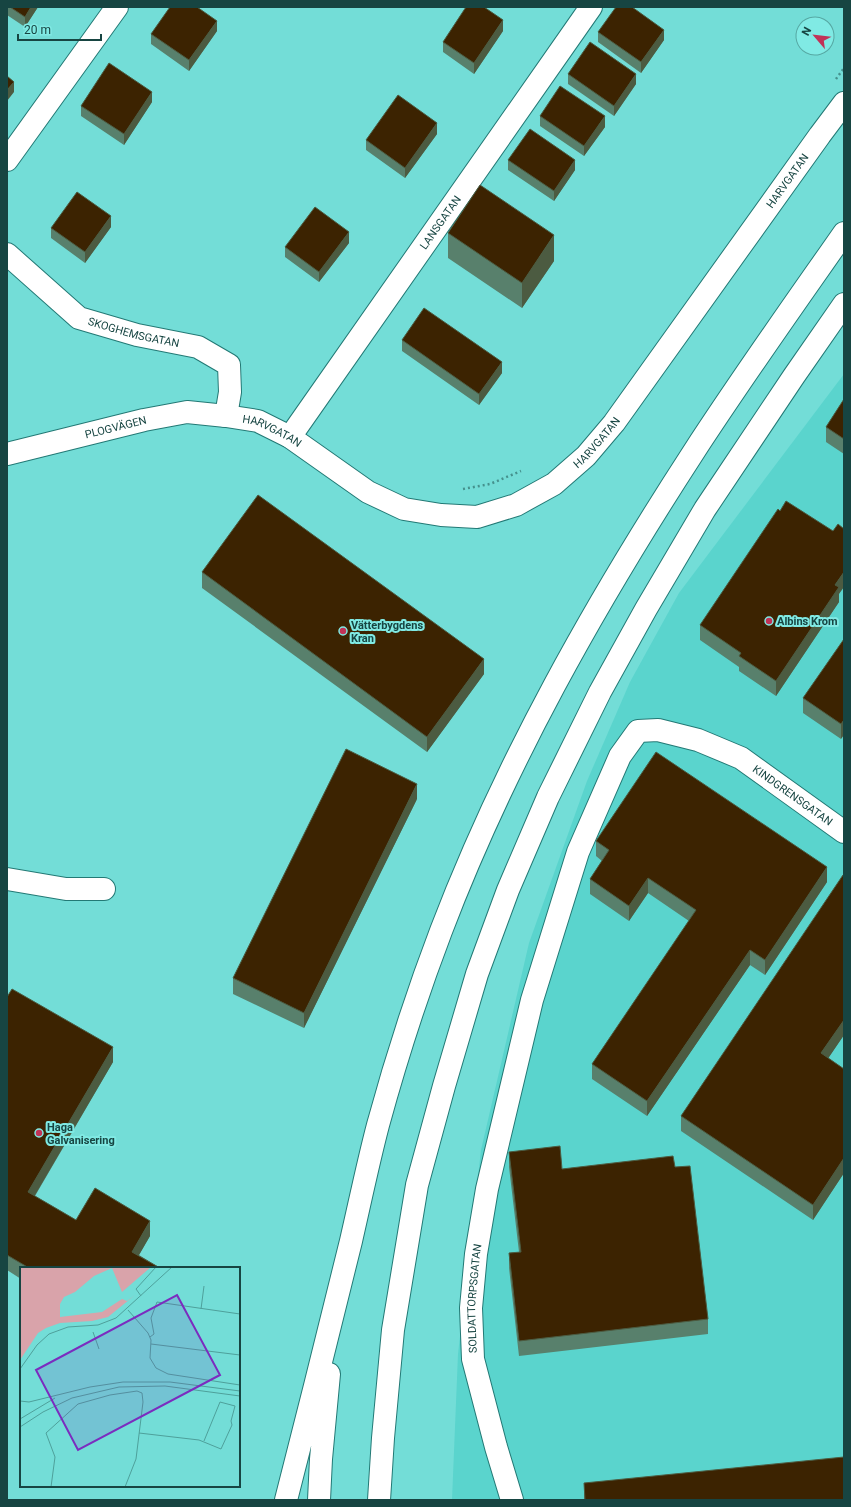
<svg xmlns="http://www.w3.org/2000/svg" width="851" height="1507" font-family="Roboto,sans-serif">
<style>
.built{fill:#5ad4cd}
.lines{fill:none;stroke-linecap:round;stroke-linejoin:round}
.minor-casing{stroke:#237975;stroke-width:24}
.highway-casing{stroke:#237975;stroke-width:24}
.path{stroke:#45918d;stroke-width:2.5;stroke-dasharray:2 3;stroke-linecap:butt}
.minor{stroke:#fff;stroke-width:22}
.highway{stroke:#fff;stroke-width:22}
.wall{fill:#58806c}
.shaded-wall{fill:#4c5b41}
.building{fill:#3c2301;stroke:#4c5b41}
.poi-dot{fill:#c13257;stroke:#80eae4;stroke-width:1.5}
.labels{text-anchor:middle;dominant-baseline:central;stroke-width:4;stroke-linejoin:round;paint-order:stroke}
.street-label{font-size:11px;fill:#174542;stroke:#80eae4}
.poi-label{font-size:11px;font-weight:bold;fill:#174542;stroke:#80eae4;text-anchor:start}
.inset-road{fill:none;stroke:#4ea09b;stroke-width:1}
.view{fill:#7b2cbf;fill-opacity:0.15;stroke:#7b2cbf;stroke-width:2}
.inset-edge{fill:none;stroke:#174542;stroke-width:2}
</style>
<rect width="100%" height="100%" fill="#73ddd7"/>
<path class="built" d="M844,374V1500H452L458,1354L481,1150L529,943L587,781L630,682L679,593Z"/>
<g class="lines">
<g class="minor-casing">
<g id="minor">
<path d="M7,160L117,7"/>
<path id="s1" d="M7,254L79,318L137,335L198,347L229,365L230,392L226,416"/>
<path id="s2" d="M290,437L591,7"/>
<path id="s3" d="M7,454L144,420L187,412L226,416L258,421L290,437L368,492L404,509L441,515L477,517L516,505L554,484L586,456L614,423L820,135L844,103"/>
<path d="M7,879L66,889H104"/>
<path id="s4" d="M512,1500L496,1447L473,1359L471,1308L476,1254L487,1189L532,1000L578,852L620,756L638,731L658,730L698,740L741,758L844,832"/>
</g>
</g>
<g class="highway-casing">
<path id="highway" d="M286,1500C308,1414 330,1327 351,1241C360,1202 368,1163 378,1125C396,1059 417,994 441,931C505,763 595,604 693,453C741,379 793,306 844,233
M319,1500L321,1459L329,1374
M379,1500L383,1438L393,1330L417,1185L444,1086L477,974L508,890L548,797L600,692L646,609L705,509L794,376L844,304"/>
</g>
<path class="path" d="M836,79L844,68
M463,489L490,484L521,471"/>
<use href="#minor" class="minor"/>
<use href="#highway" class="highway"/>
</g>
<path class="wall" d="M7,7H38L25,27L7,15Z
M217,31L189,71L151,44V34Z
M503,31L474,74L443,52V42Z
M598,32L664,40L641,73L598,42Z
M568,74L636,84L614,116L568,84Z
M152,102L124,145L81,116V106Z
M540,116L605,127L584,156L540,126Z
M437,134L405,178L366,150V140Z
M508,160L575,170L554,201L508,170Z
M111,227L85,263L51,238V228Z
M448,233L554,261L522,308L448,258Z
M349,243L319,282L285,257V247Z
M402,340L502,373L479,405L402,351Z
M844,399V454L826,442V427Z
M202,572L484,674L427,752L202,588Z
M839,594V602L776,696L739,671V667L700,640V625Z
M844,639L841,739L803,713V698Z
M417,799L304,1028L233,994V978Z
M596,841L827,882L765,975L750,965L647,1116L592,1079V1064L689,921L648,893L629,921L590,894V879L602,861L596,856Z
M844,876V1035L828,1058L844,1069V1173L813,1220L681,1131V1116Z
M7,997L113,1062L35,1196L76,1220L150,1236L139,1255L160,1268H21V1279L7,1270Z
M509,1152L562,1169L675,1167L708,1319V1334L519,1356L509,1268V1253L519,1252L509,1167Z
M584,1483L844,1500H584Z"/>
<path class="shaded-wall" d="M31,7H38L25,27V17Z
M503,20V31L474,74V63Z
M217,21V31L189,71V60Z
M664,30V40L641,73V62Z
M636,74V84L614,116V106Z
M14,82V92L7,101V90Z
M152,92V102L124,145V134Z
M605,116V127L584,156V146Z
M437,123V134L405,178V168Z
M575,160V170L554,201V191Z
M111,216V227L85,263V252Z
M349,232V243L319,282V272Z
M554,235V261L522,308V283Z
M502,362V373L479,405V394Z
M844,572V587L839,594V602L776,696V681L835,585Z
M484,659V674L427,752V737Z
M844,720V735L841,739V724Z
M417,784V799L304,1028V1013Z
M827,867V882L765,975V960Z
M648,878V893L629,921V906Z
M750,950V965L647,1116V1101Z
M844,1020V1035L821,1069V1053Z
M113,1047V1062L28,1207V1192Z
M844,1158V1173L813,1220V1205Z
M150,1221V1236L132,1267V1252Z"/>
<path class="building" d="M10,7H31L25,17Z
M170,7H197L217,21L189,60L151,34Z
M466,7H484L503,20L474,63L443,42Z
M616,7H632L664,30L641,62L598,32Z
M590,42L636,74L614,106L568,74Z
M109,63L152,92L124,134L81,106Z
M7,76L14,82L7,90Z
M560,86L605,116L584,146L540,116Z
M398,95L437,123L405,168L366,140Z
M530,129L575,160L554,191L508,160Z
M480,185L554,235L522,283L448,233Z
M77,192L111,216L85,252L51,228Z
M315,207L349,232L319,272L285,247Z
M424,308L502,362L479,394L402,340Z
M844,399V439L826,427Z
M258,495L484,659L427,737L202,572Z
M786,501L833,531L838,524L844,529V572L835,585L839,587L776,681L739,656L741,653L700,625L778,509L780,511Z
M844,639V720L841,724L803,698Z
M346,749L417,784L304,1013L233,978Z
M656,752L827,867L765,960L750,950L647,1101L592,1064L696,910L648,878L629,906L590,879L609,850L596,841Z
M843,875L844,876V1020L821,1053L844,1069V1158L813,1205L681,1116Z
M12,989L113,1047L28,1192L76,1220L95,1188L150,1221L132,1252L160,1268H29L7,1255V997Z
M560,1146L562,1169L673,1156L675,1167L690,1166L708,1319L519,1341L509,1253L521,1252L509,1152Z
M844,1457V1500H585L584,1483Z"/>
<g class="poi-dot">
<circle cx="769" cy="621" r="4"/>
<circle cx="343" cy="631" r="4"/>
<circle cx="39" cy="1133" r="4"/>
</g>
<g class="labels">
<g class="street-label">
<text stroke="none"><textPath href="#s3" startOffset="969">HARVGATAN</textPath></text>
<text stroke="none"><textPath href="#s2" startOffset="262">LANSGATAN</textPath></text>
<text stroke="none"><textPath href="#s1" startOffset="153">SKOGHEMSGATAN</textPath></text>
<text stroke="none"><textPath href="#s3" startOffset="112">PLOGVÄGEN</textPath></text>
<text stroke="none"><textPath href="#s3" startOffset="273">HARVGATAN</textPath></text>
<text stroke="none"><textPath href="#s3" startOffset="645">HARVGATAN</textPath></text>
<text stroke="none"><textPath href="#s4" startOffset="974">KINDGRENSGATAN</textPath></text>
<text stroke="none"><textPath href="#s4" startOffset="207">SOLDATTORPSGATAN</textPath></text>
</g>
<g class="poi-label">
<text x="777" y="621">Albins Krom</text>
<text x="351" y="625">Vätterbygdens<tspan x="351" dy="13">Kran</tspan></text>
<text x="47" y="1127">Haga<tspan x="47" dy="13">Galvanisering</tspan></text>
</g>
</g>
<g transform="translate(20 1267)">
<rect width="220" height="220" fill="#73ddd7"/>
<path d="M0,0H131L102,25L92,1L74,9L55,25L44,30L40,37V50L82,45L102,32L107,34L115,28L88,50L72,54L40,56L26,61L18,66L0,93Z" fill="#d9a3aa"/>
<path class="inset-road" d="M121,29L116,22L136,0M181,42L184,19M108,43L128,66L131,73L130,91L136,101L148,107L220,118M73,65L79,82M130,70L134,67L131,51L137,35L220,47M131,77L220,88M0,102L17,78L29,67L48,60L78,58L96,51L152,0M0,134L9,135L70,120L103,115H150L220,124M0,152L35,131M0,160L23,145L52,131L99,120L145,119L220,129M119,166L179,173L201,182L212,158L211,154L215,139L200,135L184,174M31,220L35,190L26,166L58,137L90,128L117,124L122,126L123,135L116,192L105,220"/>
<path class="view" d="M157,28L200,108L58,183L16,103Z"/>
<rect width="220" height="220" class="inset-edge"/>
</g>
<rect width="851" height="1507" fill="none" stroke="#174542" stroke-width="16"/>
<g transform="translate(815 36) rotate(298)"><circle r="19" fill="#80eae4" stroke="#56a8a3"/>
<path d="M0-3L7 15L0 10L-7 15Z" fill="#c13257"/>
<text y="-6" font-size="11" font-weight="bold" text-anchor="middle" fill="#174542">N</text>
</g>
<path d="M18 34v6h83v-6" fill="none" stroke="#174542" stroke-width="2"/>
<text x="24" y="34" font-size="12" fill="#174542" stroke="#80eae4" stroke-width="3" paint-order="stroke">20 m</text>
</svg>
